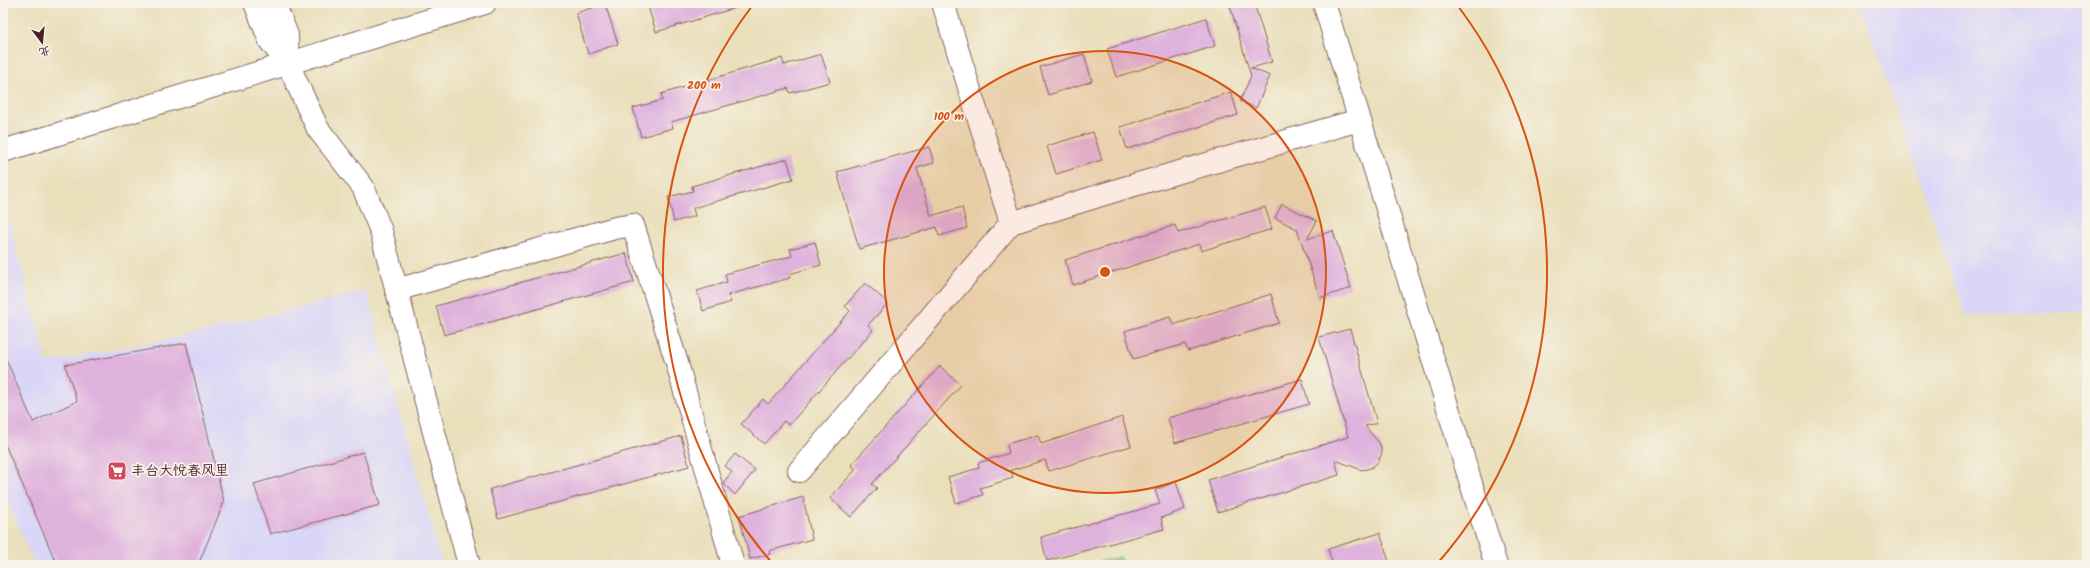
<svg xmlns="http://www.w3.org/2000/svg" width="2090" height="568" font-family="Kalam,'LXGW WenKai TC',sans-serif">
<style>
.built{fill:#dad6f7}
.green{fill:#7fd599;stroke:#647a62}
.building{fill:#dfb1dd}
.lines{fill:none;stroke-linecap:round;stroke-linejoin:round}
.minor-casing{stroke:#82625d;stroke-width:24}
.minor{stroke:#fff;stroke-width:22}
.ring{fill:none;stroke:#d8530f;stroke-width:2}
.labels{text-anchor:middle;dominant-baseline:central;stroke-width:3.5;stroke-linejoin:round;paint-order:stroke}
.poi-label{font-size:14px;fill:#4a1f2b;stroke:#f7f3e8;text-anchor:start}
.centre{fill:#d8530f;stroke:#f7f3e8;stroke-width:2}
.ring-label{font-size:12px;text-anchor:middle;font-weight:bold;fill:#d8530f;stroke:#f7f3e8;stroke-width:3.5;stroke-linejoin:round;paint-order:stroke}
</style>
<rect width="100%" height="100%" fill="#f7f3e8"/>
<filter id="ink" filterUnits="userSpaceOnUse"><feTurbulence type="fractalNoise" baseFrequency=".025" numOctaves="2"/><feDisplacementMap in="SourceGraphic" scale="8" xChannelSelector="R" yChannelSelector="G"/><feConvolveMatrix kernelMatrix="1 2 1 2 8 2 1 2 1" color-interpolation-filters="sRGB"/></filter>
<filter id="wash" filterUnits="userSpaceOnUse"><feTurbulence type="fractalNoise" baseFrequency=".012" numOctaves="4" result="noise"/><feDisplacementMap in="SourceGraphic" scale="16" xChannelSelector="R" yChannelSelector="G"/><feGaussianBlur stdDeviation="0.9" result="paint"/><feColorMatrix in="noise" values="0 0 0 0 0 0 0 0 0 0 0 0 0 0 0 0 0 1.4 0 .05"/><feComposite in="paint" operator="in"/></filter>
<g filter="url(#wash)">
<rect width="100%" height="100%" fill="#eadfbb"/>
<path class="built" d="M1860,3H2087V311L1966,316Z
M3,200L47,363L181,337L367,291L442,565H35L3,490Z"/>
<path class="green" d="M1120,557L1122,565H1086Z"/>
<g id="blocks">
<path class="building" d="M647,3H741L742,6L656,32Z
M1229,3H1254L1272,62L1251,68L1270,76L1256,108L1240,101L1251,76Z
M605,4L618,44L588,54L576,13Z
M1206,18L1215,46L1116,77L1107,49Z
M821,54L830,82L790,93L788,88L671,122L673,128L641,137L633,108L663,100L661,94L782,58L784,65Z
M1084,54L1092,81L1048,95L1040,67Z
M1231,92L1238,115L1127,149L1120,127Z
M1093,132L1102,160L1056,174L1047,146Z
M929,147L934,163L917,168L931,216L962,207L967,228L939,236L937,227L859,249L837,172Z
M787,159L793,179L693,208L695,216L674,222L668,197L693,191L692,186Z
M1282,204L1317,221L1307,239L1333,231L1351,288L1320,298L1297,229L1275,218Z
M1265,207L1272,229L1201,251L1199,244L1073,285L1065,260L1175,225L1178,233Z
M815,242L821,265L789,274L790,278L728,295L731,302L703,311L697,291L727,282L725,274L792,256L790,249Z
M626,253L634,282L444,335L436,306Z
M865,283L888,303L868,325L873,330L789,425L784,421L764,444L741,424L763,399L768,404L850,311L845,306Z
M1271,294L1279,323L1188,351L1185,344L1133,359L1125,331L1170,317L1173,325Z
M1350,329L1377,423L1365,426L1380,444L1382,453L1378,462L1371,468L1362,470L1335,460L1339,475L1218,512L1208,480L1348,437L1319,337Z
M186,343L224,502L198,565H65L55,560L3,440V352L33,422L77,401L65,365Z
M940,366L961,385L872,484L877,488L851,517L830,498L856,469L851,465Z
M1302,379L1309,404L1175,443L1168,418Z
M1122,417L1131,446L1049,471L1045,460L1011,470L1013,478L980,488L983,495L956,503L948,477L979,468L978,463L1009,453L1007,444L1038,435L1041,444Z
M681,436L689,466L498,519L490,489Z
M363,452L380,505L270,534L254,484Z
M735,454L755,470L735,495L723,483L732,472L725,466Z
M1176,482L1185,509L1161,518L1164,529L1047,561L1041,537L1160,504L1155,490Z
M803,497L812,539L769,551L770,554L750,559L739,516Z
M1380,533L1390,565H1333L1328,549Z"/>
</g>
</g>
<g filter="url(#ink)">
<use href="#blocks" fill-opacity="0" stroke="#82625d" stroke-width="1"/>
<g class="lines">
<g class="minor-casing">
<path id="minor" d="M255,3L270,41L288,64L318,129L363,187L381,231L469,565
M274,3L287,35L288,64
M1324,3L1496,565
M3,151L485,3
M1011,223L1124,188L1359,120
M396,290L615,228L633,225L677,363L733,565
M799,471L1011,223L943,3"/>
</g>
<use href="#minor" class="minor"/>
</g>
</g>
<circle cx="1105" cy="272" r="221" fill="#d8530f" fill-opacity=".12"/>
<g class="ring">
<circle cx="1105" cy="272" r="221"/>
<path d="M774 565A442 442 0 0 1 752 6M1458 6A442 442 0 0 1 1436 565"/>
</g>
<defs>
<g id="supermarket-square" transform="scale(1)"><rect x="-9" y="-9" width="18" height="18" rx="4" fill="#d1495b" stroke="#f7f3e8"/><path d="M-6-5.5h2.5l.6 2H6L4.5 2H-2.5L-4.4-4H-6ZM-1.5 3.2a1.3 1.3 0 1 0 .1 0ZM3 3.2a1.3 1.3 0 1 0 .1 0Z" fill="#fff"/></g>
</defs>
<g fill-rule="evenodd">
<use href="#supermarket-square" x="117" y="471"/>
</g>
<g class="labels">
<g class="poi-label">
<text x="131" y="471">丰台大悦春风里</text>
</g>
</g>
<circle cx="1105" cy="272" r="6" class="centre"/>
<g class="ring-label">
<text x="704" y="89">200 m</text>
<text x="949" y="120">100 m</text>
</g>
<rect width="2090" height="568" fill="none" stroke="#f7f3e8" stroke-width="16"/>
<g transform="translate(42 42) rotate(164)" stroke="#f7f3e8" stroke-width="3" paint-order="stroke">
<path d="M0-3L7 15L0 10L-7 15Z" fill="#4a1f2b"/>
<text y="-6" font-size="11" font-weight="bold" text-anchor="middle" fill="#4a1f2b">北</text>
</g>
</svg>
